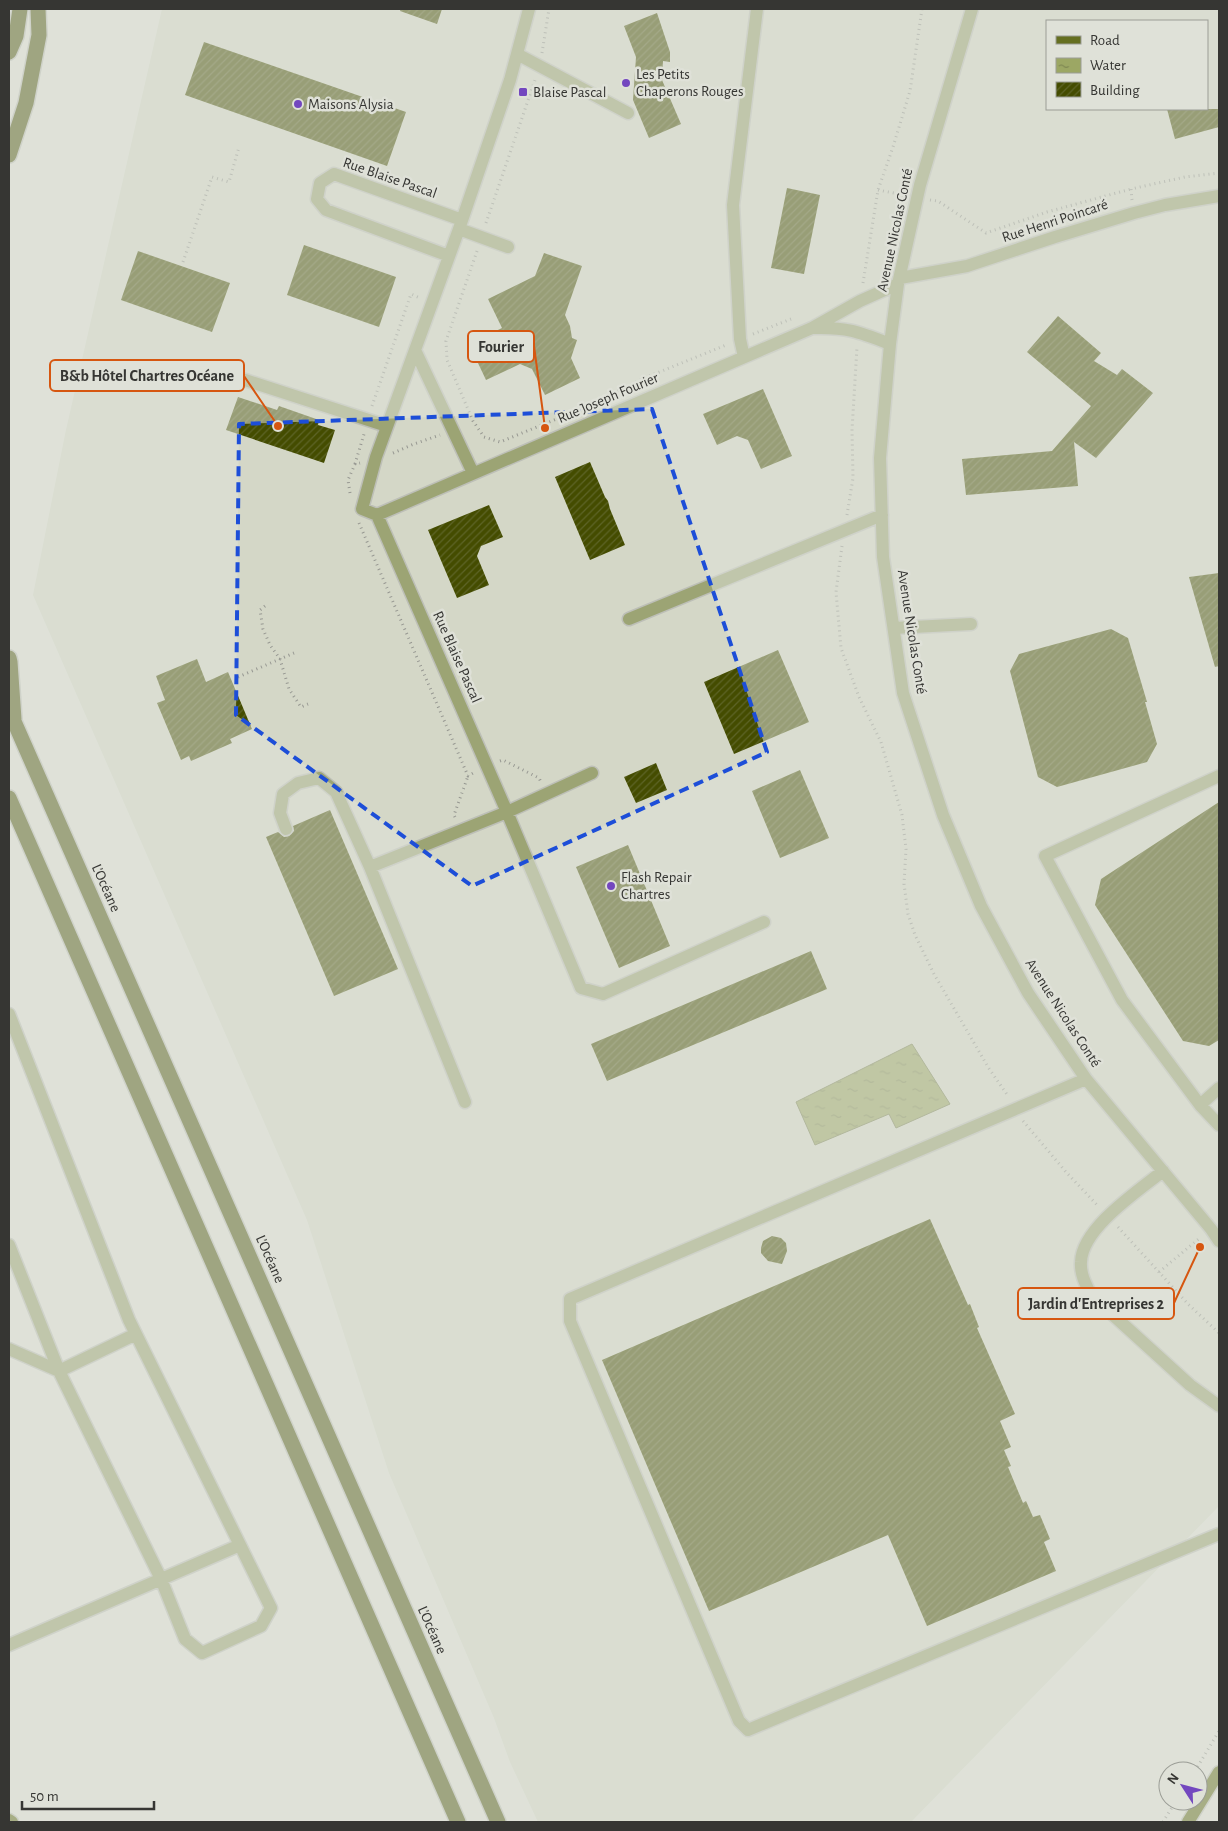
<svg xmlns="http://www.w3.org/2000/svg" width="1228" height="1831" font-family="'Alegreya Sans',sans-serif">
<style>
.built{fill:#d4d7c7;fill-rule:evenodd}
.water{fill:url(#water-ripples);stroke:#7d8555}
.building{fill:url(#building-hatch)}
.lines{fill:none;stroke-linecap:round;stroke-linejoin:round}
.minor-casing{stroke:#bdbfb7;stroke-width:15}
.major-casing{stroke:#bdbfb7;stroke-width:15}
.highway-casing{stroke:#bdbfb7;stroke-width:18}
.path{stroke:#979892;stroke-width:3;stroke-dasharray:1 4;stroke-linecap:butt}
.minor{stroke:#9ca474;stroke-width:12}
.major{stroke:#656f20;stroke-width:12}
.highway{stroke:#535b17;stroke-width:15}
.marked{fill:none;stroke:#1d4ed8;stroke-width:4;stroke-dasharray:10 6;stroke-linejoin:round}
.poi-dot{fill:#7347bf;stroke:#dfe1d8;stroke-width:2}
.labels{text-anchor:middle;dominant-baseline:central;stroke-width:5;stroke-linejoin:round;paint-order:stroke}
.poi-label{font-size:15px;fill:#363633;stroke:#dfe1d8;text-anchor:start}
.street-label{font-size:15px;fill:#363633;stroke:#dfe1d8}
.leader{fill:none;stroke:#d65610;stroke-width:2}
.callout-dot{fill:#d65610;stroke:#dfe1d8;stroke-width:2}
.callout{fill:#dfe1d8;stroke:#d65610;stroke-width:2}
.callout-label{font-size:16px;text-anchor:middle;font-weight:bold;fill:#363633}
</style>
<defs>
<pattern id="water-ripples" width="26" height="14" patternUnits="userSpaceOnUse" patternTransform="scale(1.25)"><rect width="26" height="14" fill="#9ca764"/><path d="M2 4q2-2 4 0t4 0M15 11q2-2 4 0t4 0" fill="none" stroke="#808953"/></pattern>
<pattern id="building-hatch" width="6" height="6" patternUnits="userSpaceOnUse" patternTransform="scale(1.25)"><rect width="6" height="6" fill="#444c00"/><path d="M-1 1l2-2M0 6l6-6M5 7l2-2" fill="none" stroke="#5d6427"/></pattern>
</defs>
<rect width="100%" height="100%" fill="#dfe1d8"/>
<path class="built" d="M162,9H1219V1506L911,1822H538L510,1762L494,1718L389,1473L307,1220L33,595L66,430ZM1047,21H1207V109H1047Z"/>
<path class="water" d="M912,1044L950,1104L896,1128L889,1114L815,1145L796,1102Z"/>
<path class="building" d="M401,9H442L437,24L400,11Z
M657,13L670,52V62L663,61L662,80L681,124L649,138L633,100L636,57L624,26Z
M204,42L406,112L387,166L185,95Z
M1167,109H1219V127L1175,139Z
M787,188L820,195L804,274L771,268Z
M304,245L396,277L379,327L287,295Z
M138,251L230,283L212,332L121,300Z
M544,253L582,266L565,315L570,326L572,338L577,340L571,358L580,378L545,395L532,369L520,364L486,380L469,344L502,328L488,299L535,276Z
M1058,316L1101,353L1094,361L1117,375L1122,369L1153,393L1096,458L1074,442L1078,486L966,495L962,459L1052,451L1091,406L1027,352Z
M763,389L792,456L761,469L748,440L737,436L717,445L703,414Z
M238,397L277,410L279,406L319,420L318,425L335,430L324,463L226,430Z
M590,462L605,497L608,501L610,509L625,545L590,560L555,477Z
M489,505L503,537L481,546L477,556L489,585L457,598L428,530Z
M1219,573V666L1215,667L1189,577Z
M1111,629L1128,638L1147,702H1145L1157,744L1147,762L1057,787L1038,777L1010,671L1019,654Z
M778,650L809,722L734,754L704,682Z
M197,659L206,682L228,672L252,729L230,739L232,743L191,761L189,756L181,760L157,703L165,700L156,676Z
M656,763L667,790L636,803L624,777Z
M800,770L829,838L780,858L752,791Z
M1219,802V1040L1209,1046L1183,1041L1095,905L1101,879Z
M330,810L398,969L334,996L266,837L278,832L284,837L289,836L294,831L293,826Z
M628,845L670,946L619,968L576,867Z
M811,951L827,989L607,1081L591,1044Z
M930,1219L968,1305L970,1304L979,1327L977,1328L1015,1414L1000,1421L1011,1447L1004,1450L1011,1466L1008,1467L1023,1503L1026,1501L1033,1517L1040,1515L1050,1539L1044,1542L1056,1571L927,1626L888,1535L709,1611L602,1360Z
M772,1236L781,1238L786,1243L787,1251L782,1264L768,1261L761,1253V1248L763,1241Z"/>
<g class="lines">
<g class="minor-casing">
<path id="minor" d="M529,9L510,80L459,229L376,457L362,509L377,515L812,328L860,301L898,284
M972,9L920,185L898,284L890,344L880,458L883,557L903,693L943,815L981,906L1028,993L1086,1079L1211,1229L1219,1241
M517,54L628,113
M459,229L508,247
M449,256L326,210L317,199L320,183L334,174L462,220
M900,278L967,266L1055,237L1134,213L1165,205L1219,196
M814,328C847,327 859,332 890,344
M415,350L473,473
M744,357L740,339L733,205L757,9
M225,379L245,380L387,426
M377,515L507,812L581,988L603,994L764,922
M629,619L882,515
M894,628L971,624
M1219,776L1045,856L1122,1000L1200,1105L1219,1125
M286,829L280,813L283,794L298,783L319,778L336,792L370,867L465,1102
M370,867L507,812L592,773
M9,1014L129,1320L240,1545L9,1645
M1086,1079L570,1299V1321L739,1721L748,1730L1219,1534
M1200,1105L1219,1088
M1163,1171C1138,1191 1082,1228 1081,1262C1080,1274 1086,1285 1091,1295L1190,1385L1219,1406
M9,1245L59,1371L161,1579L185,1639L202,1653L261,1626L271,1608L240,1545
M9,1349L59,1371L136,1334"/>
</g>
<g class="major-casing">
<path id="major" d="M9,1820L12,1822
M1188,1822L1219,1772"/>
</g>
<g class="highway-casing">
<path id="highway" d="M9,52L16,36L20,9
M9,155L26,103L39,35L38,9
M9,658L10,662L14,719
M9,710L498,1822
M9,798L458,1822"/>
</g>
<path class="path" d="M542,53L549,9
M878,190L904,195
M930,200L938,201L986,233L1047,212L1131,189
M1132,200L1131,189L1185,177L1219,173
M486,223L535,80
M477,251L446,341L447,360L473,421L484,437L500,442L564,416L647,377L726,345
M183,262L212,177L229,182L239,147
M863,283L878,190L893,147L910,91L922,9
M753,334L791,319
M372,406L411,294L420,298
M393,453L414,444L440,435
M355,464L364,434
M350,493L348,480L355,464L360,463
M847,515L853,478L852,430L857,347
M359,523L468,776L475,772
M842,546L836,592L841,648L859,697L881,742L902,815L906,849L904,884L908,914L915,935L934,974L988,1067L1008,1096
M265,606L260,610L263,629L270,645L280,659L289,689L301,707L308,704
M238,677L294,653
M500,761L503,760L539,778L541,782
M455,817L454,815L468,776
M1023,1121L1066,1172L1098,1206
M1118,1227L1188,1304L1219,1333
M1159,1272L1201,1237
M1195,1771L1219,1731
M1163,1822L1176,1801"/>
<use href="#minor" class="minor"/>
<use href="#major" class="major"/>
<use href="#highway" class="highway"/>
</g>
<path d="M0 0H1228V1831H0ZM652,409L767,752L472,886L236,715L239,424Z" fill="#dfe1d8" fill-opacity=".55" fill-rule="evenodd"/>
<path class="marked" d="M652,409L767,752L472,886L236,715L239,424Z"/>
<g class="poi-dot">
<circle cx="626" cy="83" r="5"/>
<rect x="518" y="87" width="10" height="10" rx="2.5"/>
<circle cx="298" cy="104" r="5"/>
<circle cx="611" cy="886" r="5"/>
</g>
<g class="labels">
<g class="poi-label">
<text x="636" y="74">Les Petits<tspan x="636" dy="17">Chaperons Rouges</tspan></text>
<text x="533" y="92">Blaise Pascal</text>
<text x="308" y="104">Maisons Alysia</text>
<text x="621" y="877">Flash Repair<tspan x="621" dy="17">Chartres</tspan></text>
</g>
<g class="street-label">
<text transform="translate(390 178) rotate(19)">Rue Blaise Pascal</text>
<text transform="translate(1055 221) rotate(-18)">Rue Henri Poincaré</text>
<text transform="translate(895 230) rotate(-78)">Avenue Nicolas Conté</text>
<text transform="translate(608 398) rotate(-23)">Rue Joseph Fourier</text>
<text transform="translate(912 632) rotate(81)">Avenue Nicolas Conté</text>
<text transform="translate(457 657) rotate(66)">Rue Blaise Pascal</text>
<text transform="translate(106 888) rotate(66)">L’Océane</text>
<text transform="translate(1063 1013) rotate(57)">Avenue Nicolas Conté</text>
<text transform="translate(270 1259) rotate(66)">L’Océane</text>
<text transform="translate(432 1630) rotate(66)">L’Océane</text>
</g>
</g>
<path class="leader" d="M545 428L534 346M278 426L244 376M1200 1247L1174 1303"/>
<g class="callout-dot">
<circle cx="545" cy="428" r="5"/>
<circle cx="278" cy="426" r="5"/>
<circle cx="1200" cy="1247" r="5"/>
</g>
<g class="callout">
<rect x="468" y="331" width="66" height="31" rx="5"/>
<rect x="50" y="360" width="194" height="31" rx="5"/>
<rect x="1018" y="1288" width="156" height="31" rx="5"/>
</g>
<g class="callout-label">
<text x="501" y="352">Fourier</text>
<text x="147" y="381">B&amp;b Hôtel Chartres Océane</text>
<text x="1096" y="1309">Jardin d'Entreprises 2</text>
</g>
<rect width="1228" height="1831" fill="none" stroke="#363633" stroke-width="20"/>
<rect x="1046" y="20" width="162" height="90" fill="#dfe1d8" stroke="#9b9d96"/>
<rect x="1056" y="36" width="25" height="8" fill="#656f20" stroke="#9b9d96"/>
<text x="1090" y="45" font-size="15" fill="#363633">Road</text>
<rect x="1056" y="58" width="25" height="15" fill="url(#water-ripples)" stroke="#9b9d96"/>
<text x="1090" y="70" font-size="15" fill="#363633">Water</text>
<rect x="1056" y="82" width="25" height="15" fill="url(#building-hatch)" stroke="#9b9d96"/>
<text x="1090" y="95" font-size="15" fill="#363633">Building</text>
<g transform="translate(1183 1786) rotate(306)"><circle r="24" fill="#dfe1d8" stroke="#9b9d96"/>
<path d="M0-4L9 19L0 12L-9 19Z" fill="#7347bf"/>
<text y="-8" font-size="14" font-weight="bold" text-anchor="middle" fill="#363633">N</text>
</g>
<path d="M22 1801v8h132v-8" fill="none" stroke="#363633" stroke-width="2.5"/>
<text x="30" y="1801" font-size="15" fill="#363633" stroke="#dfe1d8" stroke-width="4" paint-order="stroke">50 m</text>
</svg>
